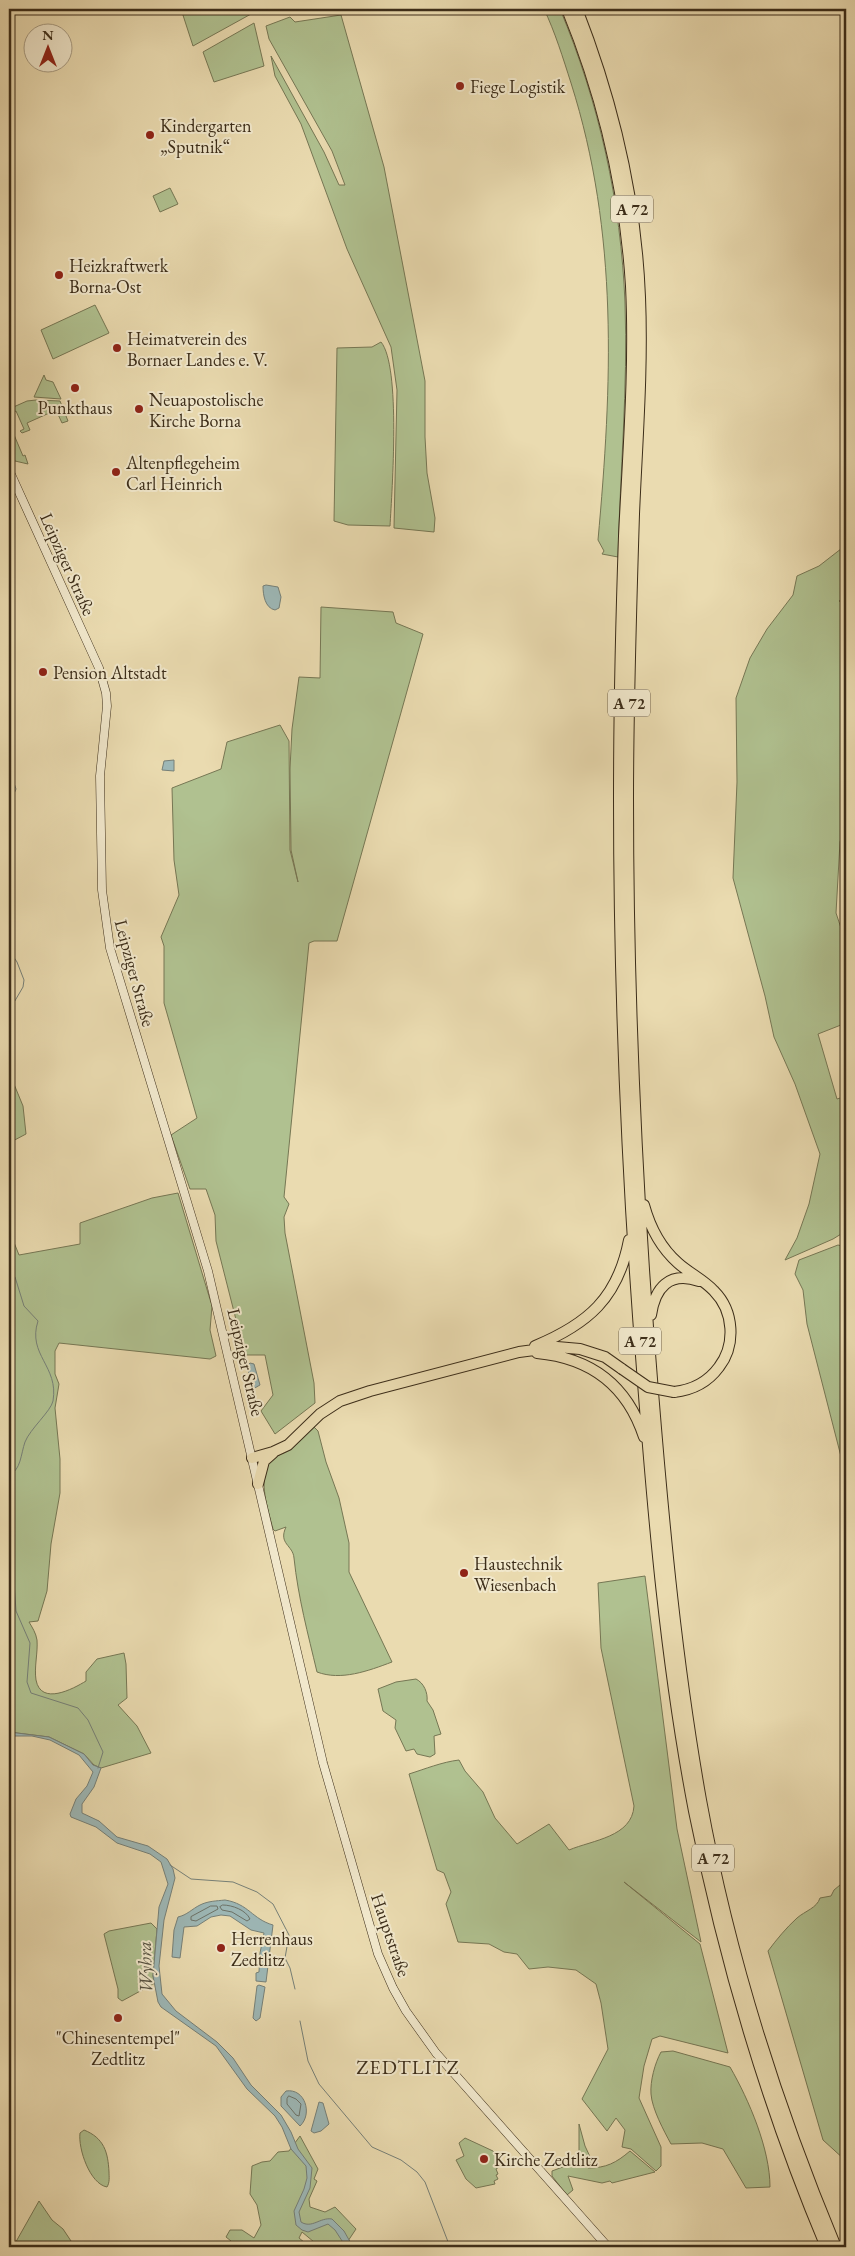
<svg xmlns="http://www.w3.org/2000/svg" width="855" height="2256" font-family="'EB Garamond',serif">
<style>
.green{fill:#b0c190;stroke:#767754}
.water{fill:#9db8b7;stroke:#768078}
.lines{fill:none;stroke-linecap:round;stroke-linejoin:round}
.shore{stroke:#6c7268;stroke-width:1}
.stream{stroke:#768078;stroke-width:1}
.secondary-casing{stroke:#3c2d19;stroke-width:9}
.highway-casing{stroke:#3c2d19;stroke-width:12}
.secondary{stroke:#f1e8cc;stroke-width:8}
.highway{stroke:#eadbb0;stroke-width:10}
.highway-bridge-casing{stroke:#3c2d19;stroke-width:12;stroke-linecap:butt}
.highway-bridge{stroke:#eadbb0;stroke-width:10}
.poi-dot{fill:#8f2418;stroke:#f1e8cc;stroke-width:2}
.labels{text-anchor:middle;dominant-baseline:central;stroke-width:4;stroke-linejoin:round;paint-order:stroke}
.shield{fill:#f1e8cc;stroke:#72654f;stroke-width:1}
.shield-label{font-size:16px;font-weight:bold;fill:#3c2d19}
.poi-label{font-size:18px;fill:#3c2d19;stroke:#f1e8cc;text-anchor:start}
.street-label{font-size:18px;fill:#3c2d19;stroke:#f1e8cc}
.water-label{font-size:19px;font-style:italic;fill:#545040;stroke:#f1e8cc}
.quarter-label{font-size:20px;letter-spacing:1px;fill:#3c2d19;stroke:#f1e8cc}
</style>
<rect width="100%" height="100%" fill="#eadbb0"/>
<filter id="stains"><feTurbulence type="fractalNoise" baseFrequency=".004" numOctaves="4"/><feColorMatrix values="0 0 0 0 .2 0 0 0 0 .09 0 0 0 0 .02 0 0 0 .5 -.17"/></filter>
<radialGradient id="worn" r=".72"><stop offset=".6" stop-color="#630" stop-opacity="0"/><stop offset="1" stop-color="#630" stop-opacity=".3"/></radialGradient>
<path class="green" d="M181,9H248L251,14L193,46Z
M544,9H560C599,102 621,202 625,303C628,388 620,472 618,557L602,554L604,551L598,540C612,385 619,234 571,83C563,58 555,32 544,9Z
M341,15L384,167L425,381V437L427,473L435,518L434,532L394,528L397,390L391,347L347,249L301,124L275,76L271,56L324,152L339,185H345L332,151L269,39L266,26L290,17L295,22Z
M254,23L264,66L214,82L203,52Z
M170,188L178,204L160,212L153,196Z
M95,305L109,333L53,359L41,330Z
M381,342C401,366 392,490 390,526L348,525L334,521L337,348L372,347Z
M44,375L46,380L53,382L61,399L34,397Z
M36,400L60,401L68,421L62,423L56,410L27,423L30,430L22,433L20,431L24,429L16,411L9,414V409L27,401Z
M9,423L23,456L25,455L28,464L15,461L9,452Z
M846,545V595L839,601L846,607V818L840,842L836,913L846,943V1023L818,1034L837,1099L846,1096V1231L833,1239L785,1260L797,1238L809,1204L820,1154L795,1084L774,1037L765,996L733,878L737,782L736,698L750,658L767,629L793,595L797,576L819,566Z
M321,607L393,612L396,623L423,634L337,941H314L309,943L284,1197L289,1204L284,1217L285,1233L314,1383L315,1403L275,1434L261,1411L273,1395L265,1355H245L216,1241L215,1215L206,1189H190L171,1135L197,1118L164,1003V946L161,937L179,895L174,860L172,788L221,769L227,742L280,725L289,741L290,850L298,882L291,850L290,769L292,729L299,677L320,678Z
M9,1072L23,1106L26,1134L9,1143Z
M178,1193L212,1306L210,1330L216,1356L210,1359L59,1343L55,1351V1374L59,1384L55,1408L60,1459V1493L51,1544L47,1591L38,1621L29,1622C32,1627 36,1633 37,1640C38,1653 34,1667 36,1680C41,1706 73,1689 86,1681V1672L97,1659L124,1653L126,1664L127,1698L118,1705L137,1726L151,1753L101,1768L94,1765L84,1754L49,1737L9,1732V1230L19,1255L80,1244V1223L152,1198Z
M838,1245L846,1247V1476L807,1324L803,1290L795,1274L799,1260Z
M313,1426L318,1431L326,1462L339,1498L349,1543V1572L392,1662C368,1671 341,1681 317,1672C308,1634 298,1597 294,1558C293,1545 278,1544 286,1527L275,1531L273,1529C267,1506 260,1486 267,1463L293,1446Z
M645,1576L677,1829L701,1942L624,1882L700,1944L728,2053L660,2036L652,2039L644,2066L639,2098L661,2147V2166L656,2171L631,2149L622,2147L625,2130L616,2118L607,2131L582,2099L608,2049L601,2003L596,1984L576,1970L548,1967L529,1969L517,1954L504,1952L489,1944L458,1942L446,1904L451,1892L444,1873L437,1870L409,1774C425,1769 442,1762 459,1760L465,1771L483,1792L495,1818L517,1844L549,1824L569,1850C593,1840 632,1837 634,1806L601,1648L598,1583Z
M416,1679C424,1683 428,1693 427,1701L433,1710L441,1734L434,1736L435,1754L430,1757L417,1754L414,1749L406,1751L395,1728L396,1720L383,1711L378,1689L396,1682Z
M846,1880V2209L841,2194L845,2160L823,2140L768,1951C777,1939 786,1928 797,1918C805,1911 817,1908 820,1898L831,1896L834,1890Z
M151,1923L157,1929L153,1976L155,1983L122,2001L118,1998V1989L104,1934L109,1931Z
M673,2051L730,2067C749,2100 770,2149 770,2187L746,2188L723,2149L702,2143L671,2144C664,2131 652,2109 651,2094C650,2081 655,2063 661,2052Z
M579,2124L585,2146L592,2161L588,2168C606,2168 616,2163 630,2151L655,2172L612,2183L610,2181L602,2183L568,2176L573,2190L567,2195L552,2176V2171L568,2165L579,2153Z
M84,2130C104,2138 108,2152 109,2172C109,2177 110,2182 107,2187C90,2184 78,2149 80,2133Z
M300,2136L318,2169L314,2179L317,2181L309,2199L310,2207L325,2212L335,2207L356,2229L346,2244L348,2247H320L302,2232L299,2238L310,2247H231V2241L226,2237L230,2230H242L254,2238L261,2225L257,2205L250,2194L252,2166L262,2162L270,2161L278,2152L289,2151Z
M465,2138L493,2151L505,2163L496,2169L498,2174L496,2175L498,2179L494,2181L495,2184L476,2188L466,2179L456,2160L464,2156L459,2143Z
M39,2201L52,2220L63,2229L75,2247H13Z"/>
<path class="water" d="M266,585L278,587L281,597L279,608L275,610C265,608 263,595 263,586Z
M174,760V771L162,770L164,761Z
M250,1363L254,1364L260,1385L253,1389L247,1366Z
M9,1732L49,1737L84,1754L93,1765L101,1768L94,1787L82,1804V1813L99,1821L117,1837L148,1846L167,1859L173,1869L175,1878L164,1920L159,1966L162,1994L176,2011L217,2042L233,2058L251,2085L281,2115L291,2132L298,2149L312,2168L310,2188L299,2212L301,2222C312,2229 320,2217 332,2219L344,2231L353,2247H346L335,2230L328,2224L308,2232L302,2230L296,2225L294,2211L304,2189L307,2178L306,2166L291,2149L282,2127L275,2116L247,2089L216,2046L161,2007L158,2002L153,1976L159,1907L168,1884L161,1862L150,1854L117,1843L96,1827L71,1817L70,1814L76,1799L87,1786L93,1772L79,1755L50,1740L32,1736H9Z
M225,1900C249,1904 252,1919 273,1925L266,1982L256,1981V1973L259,1972L260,1953L264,1933L251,1930L230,1916L221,1915L211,1917L197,1926L184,1927L180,1958L172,1957L174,1930L178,1917C187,1915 192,1909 200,1905C208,1901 216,1901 225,1900Z
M259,1985L265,1987L260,2018L256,2021L253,2018L257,1986Z
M286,2091C305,2088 313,2114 300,2126L281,2106V2097Z
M319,2102L323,2103L329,2124L321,2131L314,2133L311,2131Z"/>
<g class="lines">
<path class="shore" d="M223,1905C232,1905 246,1910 250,1919L247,1921L232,1912L222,1910L220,1907Z
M211,1906H217L218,1909L196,1921L191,1920V1917Z
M289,2096L296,2099L301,2104L299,2116L296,2115L287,2104V2099Z"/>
<path class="stream" d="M9,768L16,789L11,801
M9,950L17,962L24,980L23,987L9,1011
M9,1079C16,1090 17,1116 9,1127
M9,1270L15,1277L24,1306L38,1321C27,1355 59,1366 53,1401C51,1411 30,1429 25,1442C21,1453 21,1471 9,1475
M9,1566L14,1582L16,1611L30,1643L27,1682L31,1693L78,1708L88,1720L103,1752L98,1768
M170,1865L191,1879L233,1882L257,1892L273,1904L289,1935L285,1958L290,1968L295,1989
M300,2021L308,2061L319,2084L372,2147L401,2160L417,2172L425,2182L450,2247"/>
<g class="secondary-casing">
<path id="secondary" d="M9,470L99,668L106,693L107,706L100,776L102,890L110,948L208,1271L323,1763L378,1954L393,1988L406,2011L436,2053L608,2247"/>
</g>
<g class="highway-casing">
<path id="highway" d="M567,9C603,97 625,190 631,286C635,369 628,453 624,536C621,624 619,711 619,799C619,989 627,1179 642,1369C653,1516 666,1666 694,1811C724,1961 767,2107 826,2247
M577,9C613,101 636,198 640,297C643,370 637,442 634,514C631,609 628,704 628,799C628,997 637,1195 653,1392C664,1528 677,1665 701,1800C729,1954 776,2103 836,2247
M644,1205C650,1227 661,1248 678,1263C689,1273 704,1280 714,1291C734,1311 736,1345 719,1367C708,1382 692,1390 674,1392
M651,1315C655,1288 669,1271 699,1281
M535,1346C588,1324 618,1298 629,1240
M537,1353C591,1358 627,1385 644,1437
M252,1458L273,1452L288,1445L320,1414L340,1401L370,1391L519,1352L557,1347L580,1349L605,1357L622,1369
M258,1484L264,1461L273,1453"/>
</g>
<use href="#secondary" class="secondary"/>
<use href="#highway" class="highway"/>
<g class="highway-bridge-casing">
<path id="highway-bridge" d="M622,1369L648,1387L674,1392"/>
</g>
<use href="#highway-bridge" class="highway-bridge"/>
</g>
<g class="poi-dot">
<circle cx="460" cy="86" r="5"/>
<circle cx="150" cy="135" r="5"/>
<circle cx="59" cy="275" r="5"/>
<circle cx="117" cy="348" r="5"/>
<circle cx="75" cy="388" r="5"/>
<circle cx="139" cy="409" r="5"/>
<circle cx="116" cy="472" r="5"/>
<circle cx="43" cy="672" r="5"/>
<circle cx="464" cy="1573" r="5"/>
<circle cx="221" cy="1948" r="5"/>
<circle cx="118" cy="2018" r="5"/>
<circle cx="484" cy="2159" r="5"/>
</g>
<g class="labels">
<g class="shield">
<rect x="611" y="195.5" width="42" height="27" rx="4"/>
<rect x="608" y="689.5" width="42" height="27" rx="4"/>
<rect x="619" y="1327.5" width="42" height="27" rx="4"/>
<rect x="692" y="1844.5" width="42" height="27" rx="4"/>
</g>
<g class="shield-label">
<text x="632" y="209">A 72</text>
<text x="629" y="703">A 72</text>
<text x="640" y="1341">A 72</text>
<text x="713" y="1858">A 72</text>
</g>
<g class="poi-label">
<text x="470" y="86">Fiege Logistik</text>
<text x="160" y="125">Kindergarten<tspan x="160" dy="21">„Sputnik“</tspan></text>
<text x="69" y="265">Heizkraftwerk<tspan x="69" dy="21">Borna-Ost</tspan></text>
<text x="127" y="338">Heimatverein des<tspan x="127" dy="21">Bornaer Landes e. V.</tspan></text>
<text x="149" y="399">Neuapostolische<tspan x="149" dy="21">Kirche Borna</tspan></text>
<text x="75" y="407" text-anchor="middle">Punkthaus</text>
<text x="126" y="462">Altenpflegeheim<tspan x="126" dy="21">Carl Heinrich</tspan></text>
<text x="53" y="672">Pension Altstadt</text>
<text x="474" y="1563">Haustechnik<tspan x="474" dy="21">Wiesenbach</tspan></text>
<text x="231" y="1938">Herrenhaus<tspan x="231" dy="21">Zedtlitz</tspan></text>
<text x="118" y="2037" text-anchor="middle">"Chinesentempel"<tspan x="118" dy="21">Zedtlitz</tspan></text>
<text x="494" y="2159">Kirche Zedtlitz</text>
</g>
<g class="street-label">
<text transform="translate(68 564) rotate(66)">Leipziger Straße</text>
<text transform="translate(135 973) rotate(75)">Leipziger Straße</text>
<text transform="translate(246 1362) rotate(77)">Leipziger Straße</text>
<text transform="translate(391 1935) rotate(71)">Hauptstraße</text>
</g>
<g class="water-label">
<text transform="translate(145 1967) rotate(-92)">Wyhra</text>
</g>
<g class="quarter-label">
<text x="408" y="2067">ZEDTLITZ</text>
</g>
</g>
<rect width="855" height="2256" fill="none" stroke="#eadbb0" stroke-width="30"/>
<rect x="10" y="10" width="835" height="2236" fill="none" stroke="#3c2d19" stroke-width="2.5"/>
<rect x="15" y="15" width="825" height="2226" fill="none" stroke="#3c2d19"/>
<g transform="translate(48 48)"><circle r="24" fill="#f1e8cc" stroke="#a99d84"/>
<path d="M0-4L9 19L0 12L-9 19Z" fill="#8f2418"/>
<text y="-8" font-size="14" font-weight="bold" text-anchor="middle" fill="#3c2d19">N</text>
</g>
<rect width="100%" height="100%" filter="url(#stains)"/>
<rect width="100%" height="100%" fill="url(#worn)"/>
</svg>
